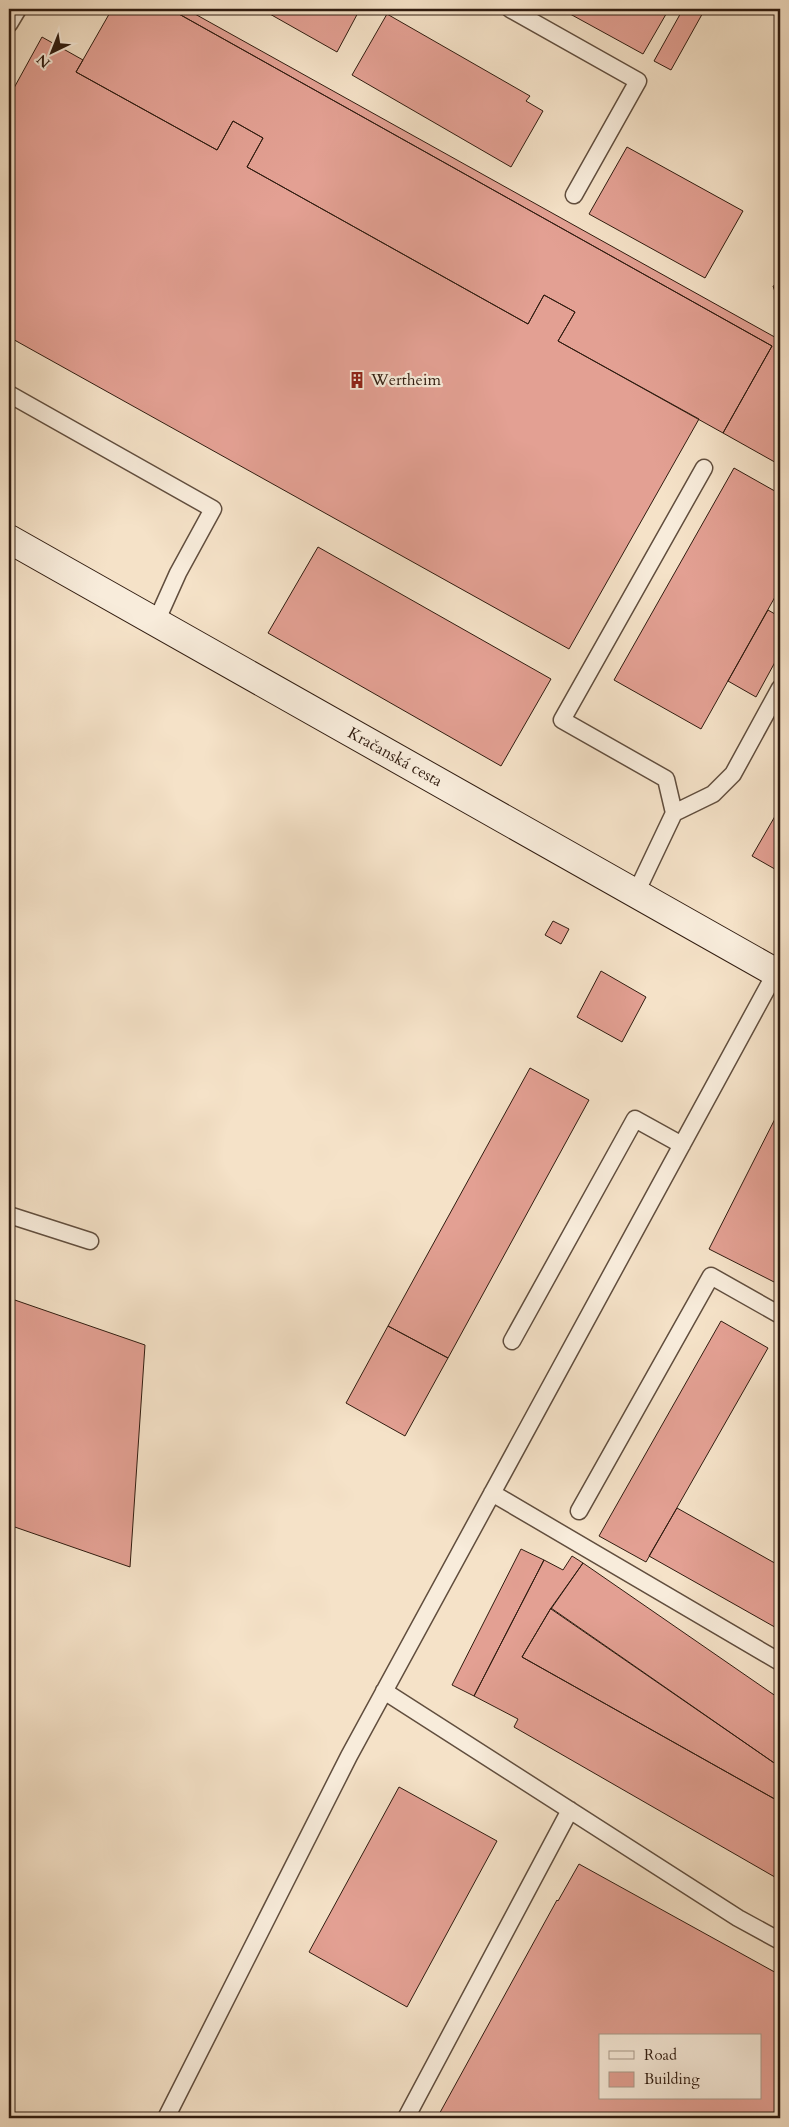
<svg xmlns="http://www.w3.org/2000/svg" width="789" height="2127" font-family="Cardo,serif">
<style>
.building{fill:#e3a093;stroke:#301c10;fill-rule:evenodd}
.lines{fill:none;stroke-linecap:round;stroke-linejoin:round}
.lane-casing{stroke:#614e3e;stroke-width:19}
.secondary-casing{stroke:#301c10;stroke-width:30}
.lane{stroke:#f8ecdb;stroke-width:16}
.secondary{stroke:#f8ecdb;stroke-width:28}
.labels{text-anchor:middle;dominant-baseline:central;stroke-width:4.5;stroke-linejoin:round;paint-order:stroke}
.poi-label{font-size:16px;fill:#301c10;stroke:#f8ecdb;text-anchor:start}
.street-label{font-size:16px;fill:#301c10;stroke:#f8ecdb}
</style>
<rect width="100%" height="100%" fill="#f5e2c8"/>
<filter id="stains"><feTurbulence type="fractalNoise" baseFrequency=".004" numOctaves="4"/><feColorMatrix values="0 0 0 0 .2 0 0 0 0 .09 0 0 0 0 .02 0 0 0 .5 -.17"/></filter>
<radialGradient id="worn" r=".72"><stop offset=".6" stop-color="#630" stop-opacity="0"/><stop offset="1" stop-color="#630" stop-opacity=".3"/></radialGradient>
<path class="building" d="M112,9H170L772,346L723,433L558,341L575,312L544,295L528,324L247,167L263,138L233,121L217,150L76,72Z
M170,9H186L780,340V465L723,433L772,346Z
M261,9H360L337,52Z
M561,9H669L643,54Z
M683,9H705L671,70L654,61Z
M387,14L530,96L526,101L543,111L511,167L352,75Z
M42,37L83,60L76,72L217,150L233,121L263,138L247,167L528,324L544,295L575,312L558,341L699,419L569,649L9,337V97Z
M627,147L743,211L705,278L589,214Z
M780,284V307L773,286Z
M734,468L780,494V588L701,729L614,680Z
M318,547L551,679L501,766L268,633Z
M768,610L780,617V653L756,697L728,681Z
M778,811L780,813V872L752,856Z
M553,921L569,929L561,944L545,935Z
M601,971L646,997L622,1042L577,1017Z
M530,1068L589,1100L448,1358L388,1326Z
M780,1109V1285L709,1249Z
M9,1298L145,1345L130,1567L9,1525Z
M721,1321L768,1348L646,1562L599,1536Z
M388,1326L448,1358L405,1436L346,1403Z
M677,1508L780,1566V1630L649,1556Z
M521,1549L544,1560L474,1696L452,1685Z
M572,1556L583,1563L551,1608L522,1657L780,1802V1880L514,1727L518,1719L474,1696L544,1560L563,1570Z
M583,1563L780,1699V1767L551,1609Z
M551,1608L780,1767V1802L522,1657Z
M399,1787L497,1841L407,2007L309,1952Z
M579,1864L780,1975V2118H437L557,1900L558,1901ZM600,2036H760V2098H600Z"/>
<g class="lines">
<g class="lane-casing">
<path id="lane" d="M510,9L638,81L574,195
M9,24L18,9
M9,394L213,509L178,573L156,622
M674,813L666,779L562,720L704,468
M636,893L674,813L713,794L733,774L780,688
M9,1215L90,1241
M512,1341L635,1119L682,1145
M492,1493L780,1662
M579,1511L711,1276L780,1315
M384,1691L738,1918L780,1941
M166,2118L349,1756L776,972
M406,2118L570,1810"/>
</g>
<g class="secondary-casing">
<path id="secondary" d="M9,539L780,975"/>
</g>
<use href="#lane" class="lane"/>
<use href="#secondary" class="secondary"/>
</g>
<defs>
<g id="building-bare" transform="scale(1.35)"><path d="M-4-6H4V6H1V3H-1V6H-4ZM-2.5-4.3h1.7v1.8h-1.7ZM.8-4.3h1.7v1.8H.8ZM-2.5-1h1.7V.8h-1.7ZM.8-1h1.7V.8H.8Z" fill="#8f2418" stroke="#f8ecdb" stroke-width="2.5" paint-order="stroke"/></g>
</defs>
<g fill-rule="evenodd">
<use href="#building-bare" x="357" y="380"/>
</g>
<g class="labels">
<g class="poi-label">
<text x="371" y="380">Wertheim</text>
</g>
<g class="street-label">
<text transform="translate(395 757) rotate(29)">Kračanská cesta</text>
</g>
</g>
<rect width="789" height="2127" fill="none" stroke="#f5e2c8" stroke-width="30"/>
<rect x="10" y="10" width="769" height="2107" fill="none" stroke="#301c10" stroke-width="2.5"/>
<rect x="15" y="15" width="759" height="2097" fill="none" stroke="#301c10"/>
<rect x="599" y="2034" width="162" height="65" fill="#f8ecdb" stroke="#a8998a"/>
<rect x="609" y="2051" width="25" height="8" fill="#f8ecdb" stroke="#a8998a"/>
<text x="644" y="2060" font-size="15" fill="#301c10">Road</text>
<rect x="609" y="2072" width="25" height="15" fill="#e3a093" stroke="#a8998a"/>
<text x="644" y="2084" font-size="15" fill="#301c10">Building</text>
<g transform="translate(52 52) rotate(223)" stroke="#f8ecdb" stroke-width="4" paint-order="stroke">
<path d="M0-4L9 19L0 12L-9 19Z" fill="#301c10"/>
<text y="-8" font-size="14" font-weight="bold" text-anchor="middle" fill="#301c10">N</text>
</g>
<rect width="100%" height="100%" filter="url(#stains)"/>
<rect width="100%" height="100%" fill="url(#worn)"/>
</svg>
